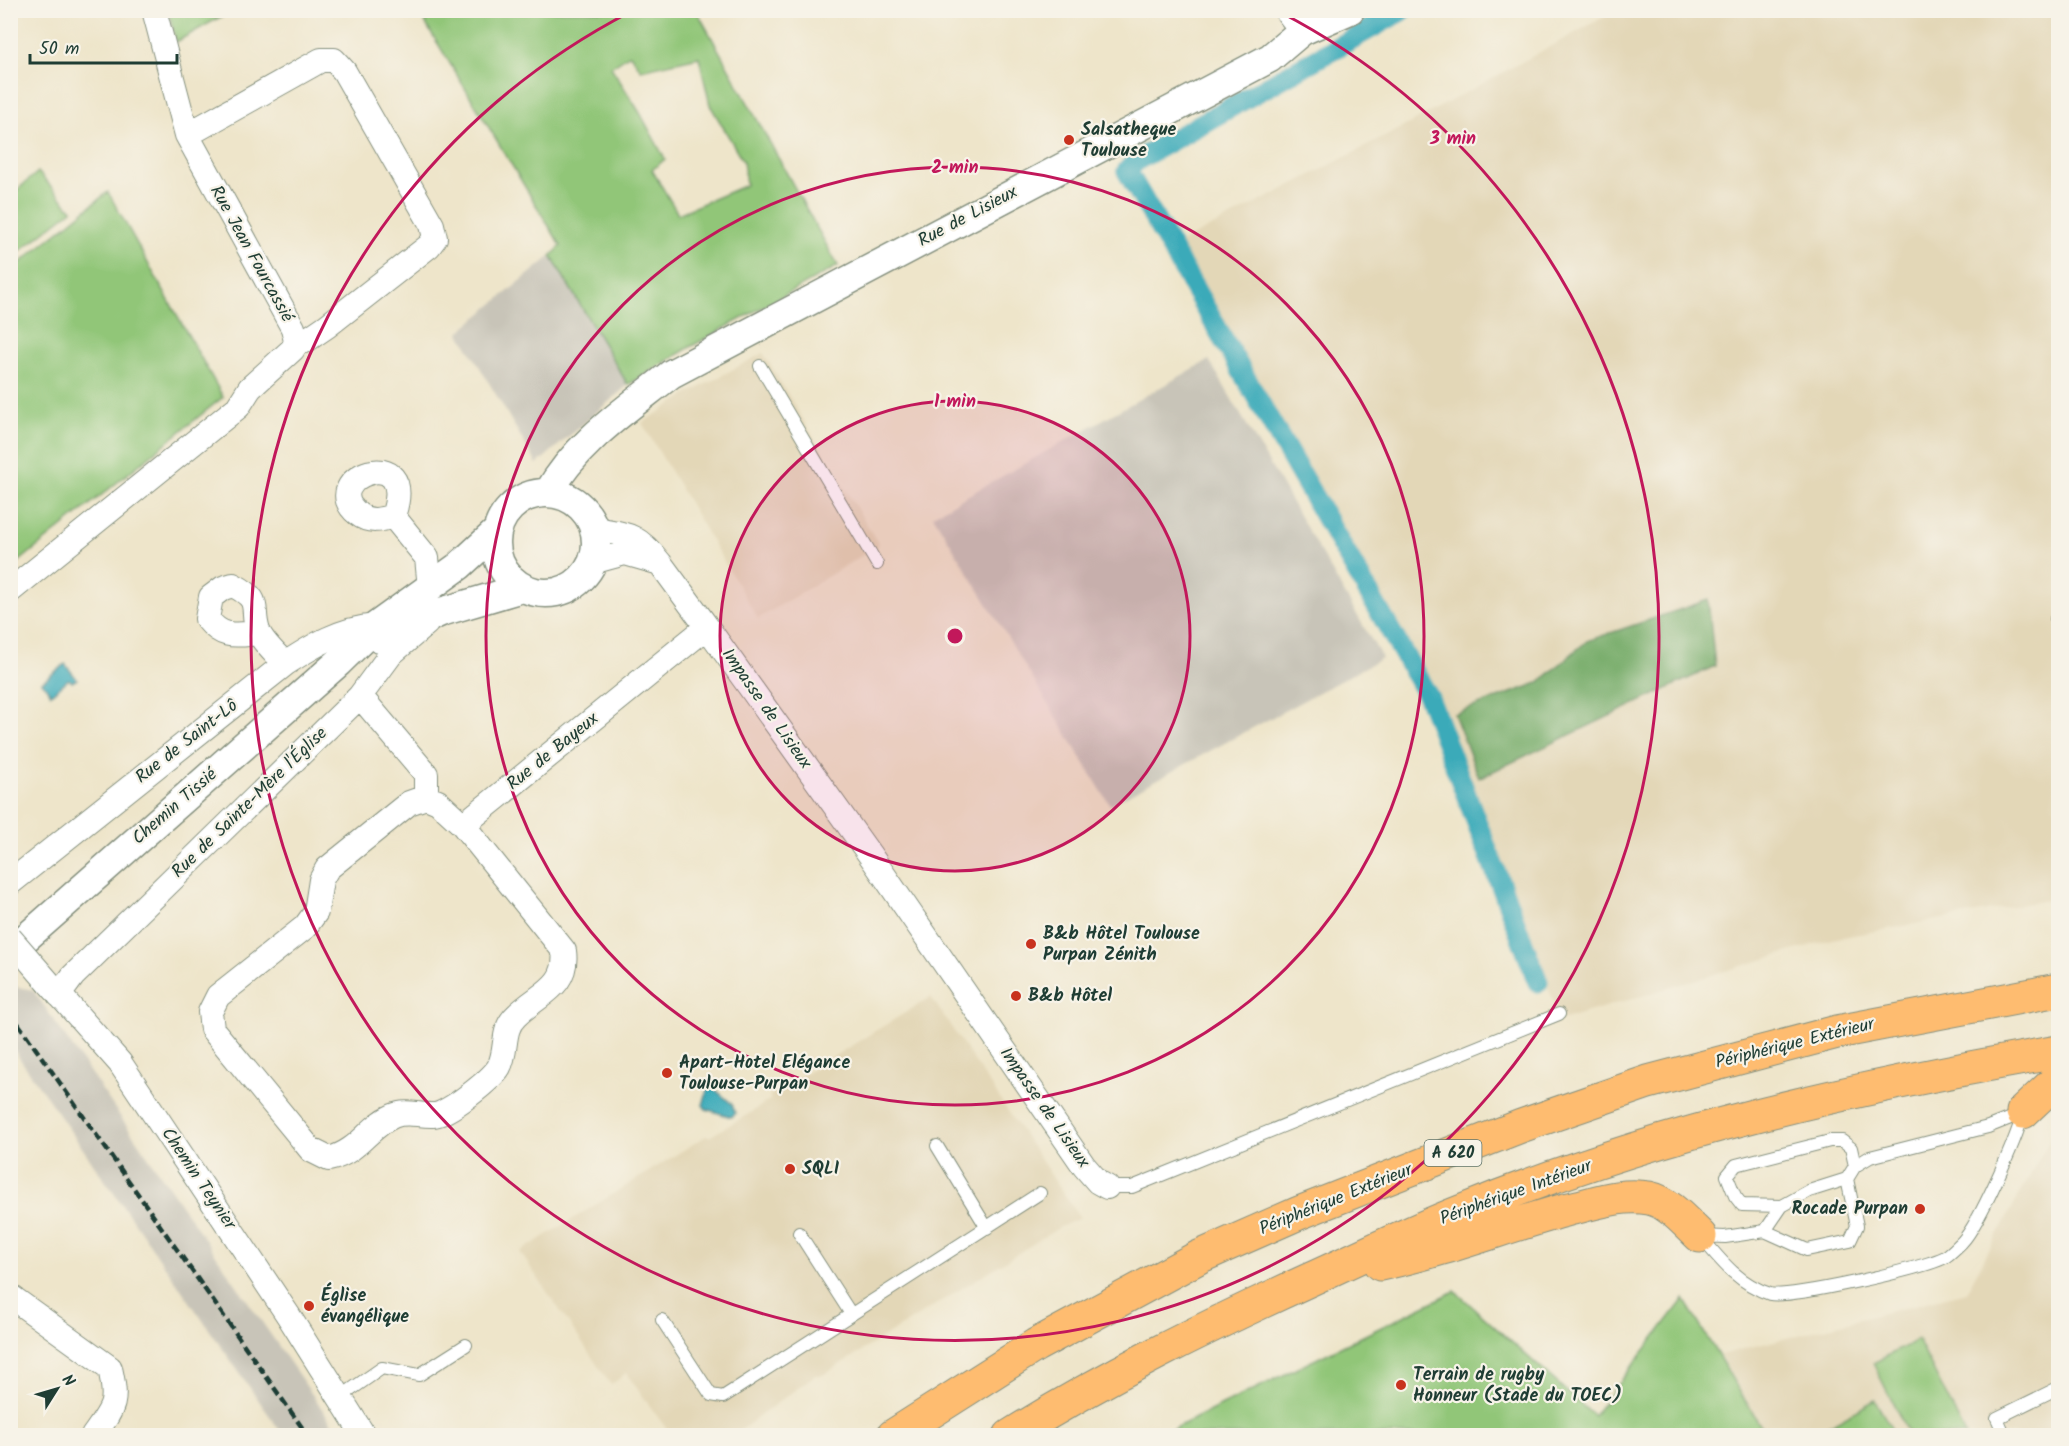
<svg xmlns="http://www.w3.org/2000/svg" width="2069" height="1446" font-family="Kalam,sans-serif">
<style>
.built{fill:#e3d7b7}
.industrial{fill:#c8c4b8}
.green{fill:#91c678;stroke:#588256;stroke-width:1.5;fill-rule:evenodd}
.forest{fill:#74ab68;stroke:#4a744e;stroke-width:1.5}
.water{fill:#3baab9;stroke:#2d7476;stroke-width:1.5}
.lines{fill:none;stroke-linecap:round;stroke-linejoin:round}
.canal{stroke:#3baab9;stroke-width:21}
.service-casing{stroke:#86917f;stroke-width:14}
.minor-casing{stroke:#86917f;stroke-width:26}
.tertiary-casing{stroke:#86917f;stroke-width:31}
.motorway-casing{stroke:#86917f;stroke-width:35}
.service{stroke:#fff;stroke-width:12}
.minor{stroke:#fff;stroke-width:24}
.tertiary{stroke:#fff;stroke-width:28}
.motorway{stroke:#febc70;stroke-width:33}
.rail{stroke:#1f3d34;stroke-width:4.5;stroke-dasharray:9 4.5;stroke-linecap:butt}
.minor-bridge-casing{stroke:#86917f;stroke-width:26;stroke-linecap:butt}
.minor-bridge{stroke:#fff;stroke-width:24}
.ring{fill:none;stroke:#c2185b;stroke-width:3}
.poi-dot{fill:#c8321e;stroke:#f7f3e8;stroke-width:2}
.labels{text-anchor:middle;dominant-baseline:central;stroke-width:4.5;stroke-linejoin:round;paint-order:stroke}
.shield{fill:#f7f3e8;stroke:#60746a;stroke-width:1.5}
.shield-label{font-size:16px;font-weight:bold;fill:#1f3d34}
.poi-label{font-size:18px;font-weight:bold;fill:#1f3d34;stroke:#f7f3e8;text-anchor:start}
.street-label{font-size:18px;fill:#1f3d34;stroke:#f7f3e8}
.centre{fill:#c2185b;stroke:#f7f3e8;stroke-width:3}
.ring-label{font-size:18px;text-anchor:middle;font-weight:bold;fill:#c2185b;stroke:#f7f3e8;stroke-width:4.5;stroke-linejoin:round;paint-order:stroke}
</style>
<rect width="100%" height="100%" fill="#f7f3e8"/>
<filter id="ink" filterUnits="userSpaceOnUse"><feTurbulence type="fractalNoise" baseFrequency=".0167" numOctaves="2"/><feDisplacementMap in="SourceGraphic" scale="12" xChannelSelector="R" yChannelSelector="G"/><feConvolveMatrix kernelMatrix="1 2 1 2 8 2 1 2 1" color-interpolation-filters="sRGB"/></filter>
<filter id="wash" filterUnits="userSpaceOnUse"><feTurbulence type="fractalNoise" baseFrequency=".008" numOctaves="4" result="noise"/><feDisplacementMap in="SourceGraphic" scale="24" xChannelSelector="R" yChannelSelector="G"/><feGaussianBlur stdDeviation="1.35" result="paint"/><feColorMatrix in="noise" values="0 0 0 0 0 0 0 0 0 0 0 0 0 0 0 0 0 1.4 0 .05"/><feComposite in="paint" operator="in"/></filter>
<g filter="url(#wash)">
<rect width="100%" height="100%" fill="#eee5ca"/>
<path class="built" d="M1615,11H2058V898L1832,939L1561,1020L1463,771L1437,691L1178,244L1394,132Z
M763,353L879,545L758,619L642,423L684,396Z
M931,997L1080,1218L1060,1227L823,1375H815L734,1435H671L626,1373L611,1385L520,1252L706,1136L709,1137L752,1112L771,1099L769,1096Z
M2058,1139V1435H1766L1720,1355L1966,1292L2049,1141Z"/>
<path class="industrial" d="M551,256L628,385L537,464L459,332Z
M1209,360L1382,658L1110,805L933,515Z
M10,978L17,987L33,990L340,1435H283L11,1046Z"/>
<path class="green" d="M168,10H231V11L176,42Z
M418,11H697L838,266L690,347L628,385L551,256L561,246ZM630,54L641,70L699,57L710,105L743,161L746,185L678,214L652,170L665,159L640,113L611,67Z
M38,172L72,210L11,258V195Z
M108,192L223,397L11,568V270Z
M1455,1291L1594,1416L1684,1299L1766,1435H1161Z
M1918,1340L1966,1435H1909L1873,1363Z
M1875,1400L1895,1435H1822L1820,1431Z"/>
<path class="forest" d="M1708,600L1715,666L1479,778L1454,714L1538,683L1587,641Z"/>
<path class="water" d="M65,664L77,679L72,682L69,679L51,694L42,682Z
M711,1086L732,1104L735,1113L731,1117L706,1109L703,1105L708,1088Z"/>
<g class="lines">
<path class="canal" d="M1403,10L1137,160L1127,171L1429,698L1538,982"/>
</g>
</g>
<g filter="url(#ink)">
<g class="lines">
<g class="service-casing">
<path id="service" d="M760,366L877,564
M2056,619L2058,620
M937,1146L987,1228
M1107,1187H1132L1559,1014
M1782,1206L1742,1205L1735,1196L1727,1176L1736,1165L1830,1141H1842L1851,1148L1855,1166
M1765,1231L1807,1250L1850,1241L1857,1226L1847,1179
M799,1233L851,1314
M1701,1236L1725,1237L1765,1231L1782,1206L1809,1191L1847,1179L1855,1166L1870,1157L1988,1127L2023,1113
M1701,1237C1721,1261 1739,1284 1770,1294C1788,1299 1926,1268 1945,1257C1950,1254 1957,1247 1962,1242C1979,1224 2016,1140 2023,1114
M662,1320L711,1395L723,1397L1040,1193
M339,1398L382,1368L419,1375L466,1345
M2005,1436L1997,1418L2058,1388"/>
</g>
<g class="minor-casing">
<path id="minor" d="M1286,10L1302,31
M187,135L321,60H334L344,71L432,225L435,238L429,246L327,326L305,341H296
M393,516C381,520 369,523 358,514C314,479 420,438 393,516L427,558L430,588
M592,562L625,553L660,563C637,534 629,535 594,529
M10,591L238,407L250,388L293,349L296,341L293,328L187,135L154,10
M707,627L870,855L1084,1166L1098,1182L1107,1187
M259,633C235,635 223,639 207,619L211,597L223,588L233,585C264,601 250,607 258,631C263,643 277,655 285,664
M360,696L426,774V797
M463,825L438,802L426,797L409,803L327,869L321,880L316,912L305,927L218,996L210,1012L212,1029L311,1150L329,1159C360,1151 368,1127 393,1116C407,1110 419,1116 434,1115C447,1115 492,1079 499,1067C508,1050 501,1030 516,1016C538,994 569,987 564,951L463,825L707,627L660,563
M10,883L285,664C314,645 340,629 376,626
M49,983L120,1063L288,1315L364,1436
M59,995L73,976L360,696L391,654L426,624
M10,1296L110,1368C118,1404 114,1407 93,1436"/>
</g>
<g class="tertiary-casing">
<path id="tertiary" d="M496 543a50 50 0 1 1 100 0a50 50 0 1 1-100 0Z
M548,493C577,442 626,410 671,374L1270,58L1302,31L1350,10
M380,639L441,612L522,588
M10,952L339,662L376,626L459,566L497,531"/>
</g>
<g class="motorway-casing">
<path id="motorway" d="M2023,1112L2058,1079
M1380,1264C1444,1251 1506,1226 1569,1209C1596,1203 1621,1193 1649,1198C1669,1202 1686,1223 1700,1236
M893,1436L1036,1345L1199,1257L1299,1213L1521,1126L1648,1082L1837,1032L2058,990
M1010,1436C1106,1376 1208,1326 1311,1279C1360,1257 1409,1232 1460,1212C1652,1133 1855,1087 2058,1052"/>
</g>
<use href="#service" class="service"/>
<use href="#minor" class="minor"/>
<use href="#tertiary" class="tertiary"/>
<use href="#motorway" class="motorway"/>
<path class="rail" d="M10,1012L308,1436"/>
<g class="minor-bridge-casing">
<path id="minor-bridge" d="M10,938L49,983"/>
</g>
<use href="#minor-bridge" class="minor-bridge"/>
</g>
</g>
<circle cx="955" cy="636" r="235" fill="#c2185b" fill-opacity=".12"/>
<g class="ring">
<circle cx="955" cy="636" r="235"/>
<circle cx="955" cy="636" r="469"/>
<path d="M1280 12A704 704 0 1 1 630 12"/>
</g>
<g class="poi-dot">
<circle cx="1069" cy="140" r="6"/>
<circle cx="1031" cy="944" r="6"/>
<circle cx="1016" cy="996" r="6"/>
<circle cx="667" cy="1073" r="6"/>
<circle cx="790" cy="1169" r="6"/>
<circle cx="1920" cy="1209" r="6"/>
<circle cx="309" cy="1306" r="6"/>
<circle cx="1401" cy="1385" r="6"/>
</g>
<g class="labels">
<rect class="shield" x="1424.5" y="1140" width="57" height="26" rx="4.5"/>
<g class="shield-label">
<text x="1453" y="1153">A 620</text>
</g>
<g class="poi-label">
<text x="1081" y="130">Salsatheque<tspan x="1081" dy="21">Toulouse</tspan></text>
<text x="1043" y="934">B&amp;b Hôtel Toulouse<tspan x="1043" dy="21">Purpan Zénith</tspan></text>
<text x="1028" y="996">B&amp;b Hôtel</text>
<text x="679" y="1063">Apart-Hotel Elégance<tspan x="679" dy="21">Toulouse-Purpan</tspan></text>
<text x="802" y="1169">SQLI</text>
<text x="1908" y="1209" text-anchor="end">Rocade Purpan</text>
<text x="321" y="1296">Église<tspan x="321" dy="21">évangélique</tspan></text>
<text x="1413" y="1375">Terrain de rugby<tspan x="1413" dy="21">Honneur (Stade du TOEC)</tspan></text>
</g>
<g class="street-label">
<text transform="translate(968 217) rotate(-28)">Rue de Lisieux</text>
<text transform="translate(251 254) rotate(61)">Rue Jean Fourcassié</text>
<text transform="translate(766 709) rotate(55)">Impasse de Lisieux</text>
<text transform="translate(187 742) rotate(-38)">Rue de Saint-Lô</text>
<text transform="translate(553 752) rotate(-39)">Rue de Bayeux</text>
<text transform="translate(250 803) rotate(-44)">Rue de Sainte-Mère l'Église</text>
<text transform="translate(175 807) rotate(-41)">Chemin Tissié</text>
<text transform="translate(1795 1044) rotate(-14)">Périphérique Extérieur</text>
<text transform="translate(1044 1108) rotate(55)">Impasse de Lisieux</text>
<text transform="translate(198 1179) rotate(56)">Chemin Teynier</text>
<text transform="translate(1516 1193) rotate(-20)">Périphérique Intérieur</text>
<text transform="translate(1336 1200) rotate(-22)">Périphérique Extérieur</text>
</g>
</g>
<circle cx="955" cy="636" r="9" class="centre"/>
<g class="ring-label">
<text x="1453" y="144">3 min</text>
<text x="955" y="173">2 min</text>
<text x="955" y="407">1 min</text>
</g>
<rect width="2069" height="1446" fill="none" stroke="#f7f3e8" stroke-width="36"/>
<g transform="translate(57 1389) rotate(53)" stroke="#f7f3e8" stroke-width="4.5" paint-order="stroke">
<path d="M0-4.5L10 22L0 15L-10 22Z" fill="#1f3d34"/>
<text y="-9" font-size="16" font-weight="bold" text-anchor="middle" fill="#1f3d34">N</text>
</g>
<path d="M30 54v9h147v-9" fill="none" stroke="#1f3d34" stroke-width="3"/>
<text x="39" y="54" font-size="18" fill="#1f3d34" stroke="#f7f3e8" stroke-width="4.5" paint-order="stroke">50 m</text>
</svg>
